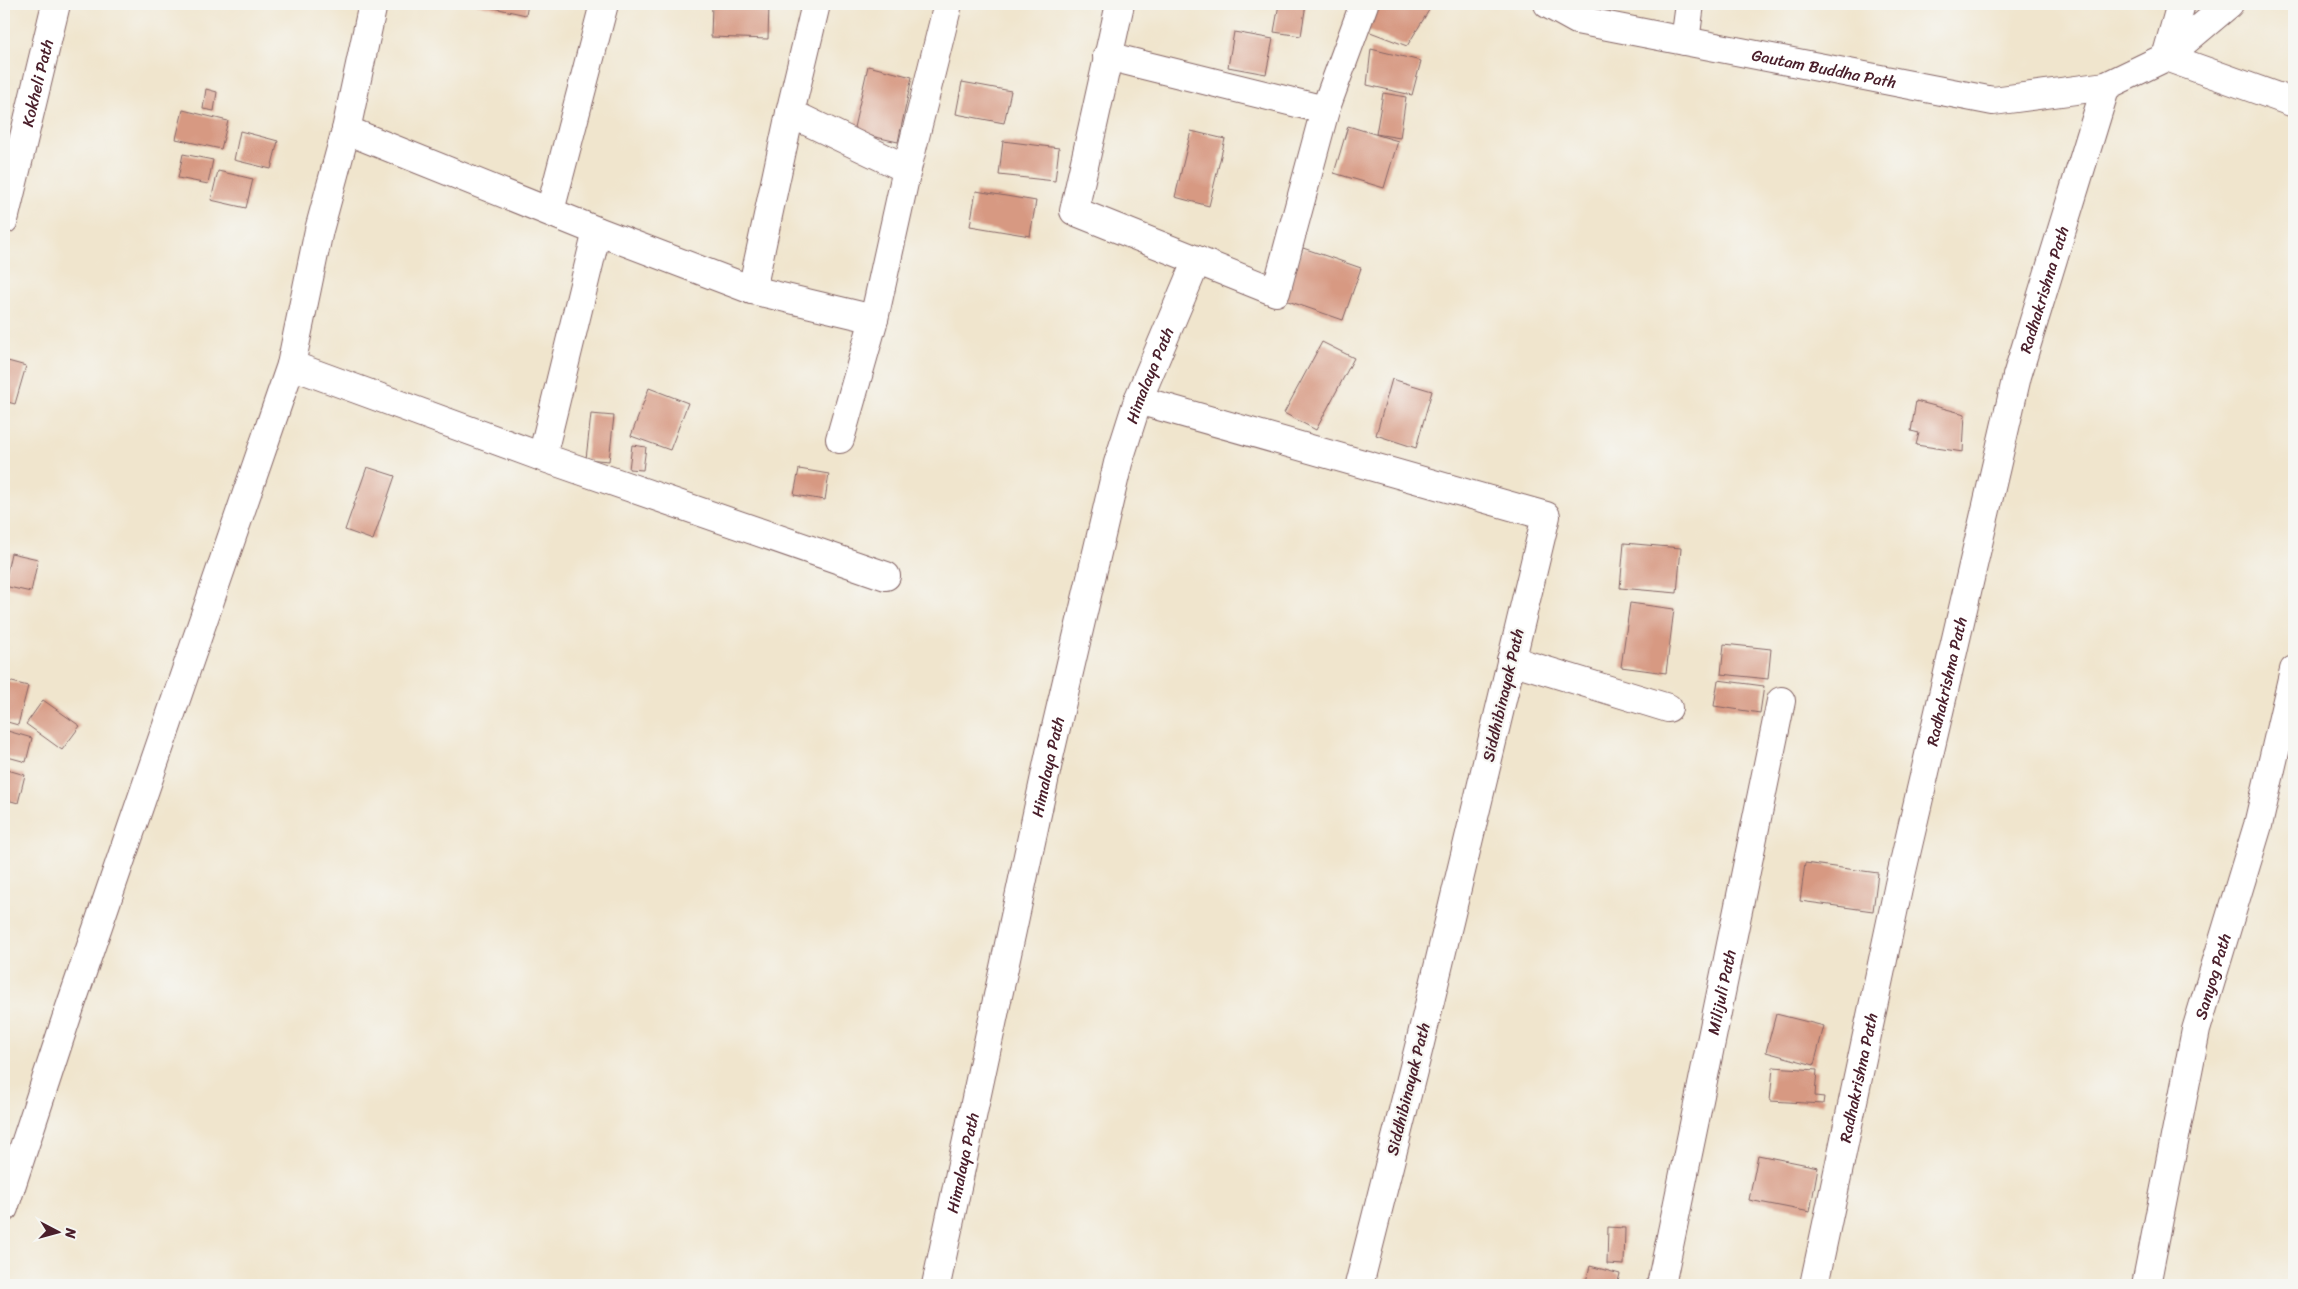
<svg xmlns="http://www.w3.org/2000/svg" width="2298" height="1289" font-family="Sriracha,sans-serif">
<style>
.building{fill:#d79982}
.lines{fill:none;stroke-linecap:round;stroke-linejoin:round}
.minor-casing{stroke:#846464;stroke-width:30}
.minor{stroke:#fff;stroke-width:28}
.labels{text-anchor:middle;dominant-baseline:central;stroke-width:4.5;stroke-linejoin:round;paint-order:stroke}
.street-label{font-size:16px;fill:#4a1f2b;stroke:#f6f6f2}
</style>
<rect width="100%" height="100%" fill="#f6f6f2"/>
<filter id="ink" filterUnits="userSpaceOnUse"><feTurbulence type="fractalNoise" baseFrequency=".02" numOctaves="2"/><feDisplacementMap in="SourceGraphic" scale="10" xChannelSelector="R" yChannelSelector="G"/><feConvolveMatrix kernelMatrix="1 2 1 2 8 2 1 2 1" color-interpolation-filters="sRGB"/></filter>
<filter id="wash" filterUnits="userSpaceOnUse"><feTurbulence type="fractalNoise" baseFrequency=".0096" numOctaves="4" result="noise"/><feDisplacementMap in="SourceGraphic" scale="20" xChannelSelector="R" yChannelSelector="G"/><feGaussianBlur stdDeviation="1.12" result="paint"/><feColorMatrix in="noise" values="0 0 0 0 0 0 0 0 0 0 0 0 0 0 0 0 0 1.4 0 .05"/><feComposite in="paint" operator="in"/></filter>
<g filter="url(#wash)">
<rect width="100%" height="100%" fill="#f0e5cd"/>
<g id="blocks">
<path class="building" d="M476,4H528L526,15Z
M712,4H769L768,39L711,37Z
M1279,4H1306L1301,36L1274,32Z
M1379,4H1425L1431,7L1407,46L1365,30Z
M1234,32L1273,39L1266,74L1228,67Z
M1371,49L1421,61L1412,95L1367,85Z
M868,66L912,77L898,142L853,132Z
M962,82L1011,91L1004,123L956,114Z
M206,89L217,92L214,111L203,109Z
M1383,93L1406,97L1400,138L1376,134Z
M183,110L228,121L221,149L176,139Z
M1348,126L1398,141L1384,188L1334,173Z
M240,131L278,141L271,169L234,160Z
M1191,131L1225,139L1209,206L1175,197Z
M1003,141L1059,148L1055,181L999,175Z
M183,154L213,160L208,184L178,178Z
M218,171L253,179L246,208L211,200Z
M976,191L1036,201L1030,236L970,226Z
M1303,248L1361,268L1343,320L1285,300Z
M1322,342L1354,358L1316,430L1284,413Z
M4,360L26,366L15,404L4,401Z
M1392,379L1432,391L1416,448L1376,435Z
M649,388L688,403L670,450L631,436Z
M1916,401L1965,414L1963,452L1916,445L1919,433L1911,431Z
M591,414L614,416L609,461L586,459Z
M632,445L646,447L643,470L629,469Z
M367,467L395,476L373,540L345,530Z
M799,469L829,474L825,500L794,495Z
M1624,543L1681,548L1677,593L1620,588Z
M11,553L38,559L31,592L4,586Z
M1630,603L1674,609L1666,673L1621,667Z
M1724,644L1771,649L1768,679L1721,674Z
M4,680L28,686L18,725L4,721Z
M1718,680L1764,686L1760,713L1714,706Z
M43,700L80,726L62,750L26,724Z
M4,730L32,738L26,762L4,756Z
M4,769L25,775L18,803L4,799Z
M1805,863L1878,873L1873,911L1800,901Z
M1776,1014L1824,1026L1814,1065L1766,1052Z
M1773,1067L1817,1070L1815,1096L1824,1097L1823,1104L1770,1101Z
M1758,1155L1818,1167L1810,1212L1749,1200Z
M1608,1227L1625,1228L1624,1265L1607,1264Z
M1590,1266L1620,1274L1617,1285H1585Z"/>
</g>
</g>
<g filter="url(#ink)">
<use href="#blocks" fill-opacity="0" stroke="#846464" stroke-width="1"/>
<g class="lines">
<g class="minor-casing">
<g id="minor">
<path d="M1120,4L1074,211L1276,292L1325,110L1364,4"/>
<path id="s1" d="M1548,4L1577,20L1993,101L2106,86L2166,57L2294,103"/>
<path d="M1685,41L1690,4"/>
<path d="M1107,56L1325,110"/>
<path d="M2166,57L2229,4"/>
<path d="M2166,57L2181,4"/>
<path d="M790,113L907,169"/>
<path d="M346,130L597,231L752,290L874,319"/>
<path d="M550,211L604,4"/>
<path id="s2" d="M4,220L56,4"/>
<path d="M752,290L790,113L816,4"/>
<path d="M291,365L542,457L886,576"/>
<path d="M1138,400L1546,516L1420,1043L1359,1285"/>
<path d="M840,439L874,319L907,169L948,4"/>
<path d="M542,457L597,231"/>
<path d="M1511,660L1668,708"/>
<path d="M4,1208L67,1016L291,365L319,230L346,130L373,4"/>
<path id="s3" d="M936,1285L1050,753L1118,463L1138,400L1197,260"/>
<path id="s4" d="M1661,1285L1781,701"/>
<path id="s5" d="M1814,1285L1899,884L2017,376L2106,86"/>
<path id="s6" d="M2146,1285L2196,1030L2258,825L2294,670"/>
</g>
</g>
<use href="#minor" class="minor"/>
</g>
</g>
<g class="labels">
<g class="street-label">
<text stroke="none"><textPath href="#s1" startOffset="285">Gautam Buddha Path</textPath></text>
<text stroke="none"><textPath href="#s2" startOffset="141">Kokheli Path</textPath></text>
<text stroke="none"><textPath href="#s5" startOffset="1022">Radhakrishna Path</textPath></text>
<text stroke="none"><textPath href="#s3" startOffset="935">Himalaya Path</textPath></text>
<text stroke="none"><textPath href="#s5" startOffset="618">Radhakrishna Path</textPath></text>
<text transform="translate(1503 695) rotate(-77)">Siddhibinayak Path</text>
<text stroke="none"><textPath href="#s3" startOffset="530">Himalaya Path</textPath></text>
<text stroke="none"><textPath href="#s6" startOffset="316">Sanyog Path</textPath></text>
<text stroke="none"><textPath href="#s4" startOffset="299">Milijuli Path</textPath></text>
<text stroke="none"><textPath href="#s5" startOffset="212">Radhakrishna Path</textPath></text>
<text transform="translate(1408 1089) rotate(-76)">Siddhibinayak Path</text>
<text stroke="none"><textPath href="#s3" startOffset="125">Himalaya Path</textPath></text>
</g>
</g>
<rect width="2298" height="1289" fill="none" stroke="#f6f6f2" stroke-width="20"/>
<g transform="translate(58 1232) rotate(96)" stroke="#f6f6f2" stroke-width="4" paint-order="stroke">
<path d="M0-4L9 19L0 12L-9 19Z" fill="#4a1f2b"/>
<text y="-8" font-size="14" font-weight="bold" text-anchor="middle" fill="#4a1f2b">N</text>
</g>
</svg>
